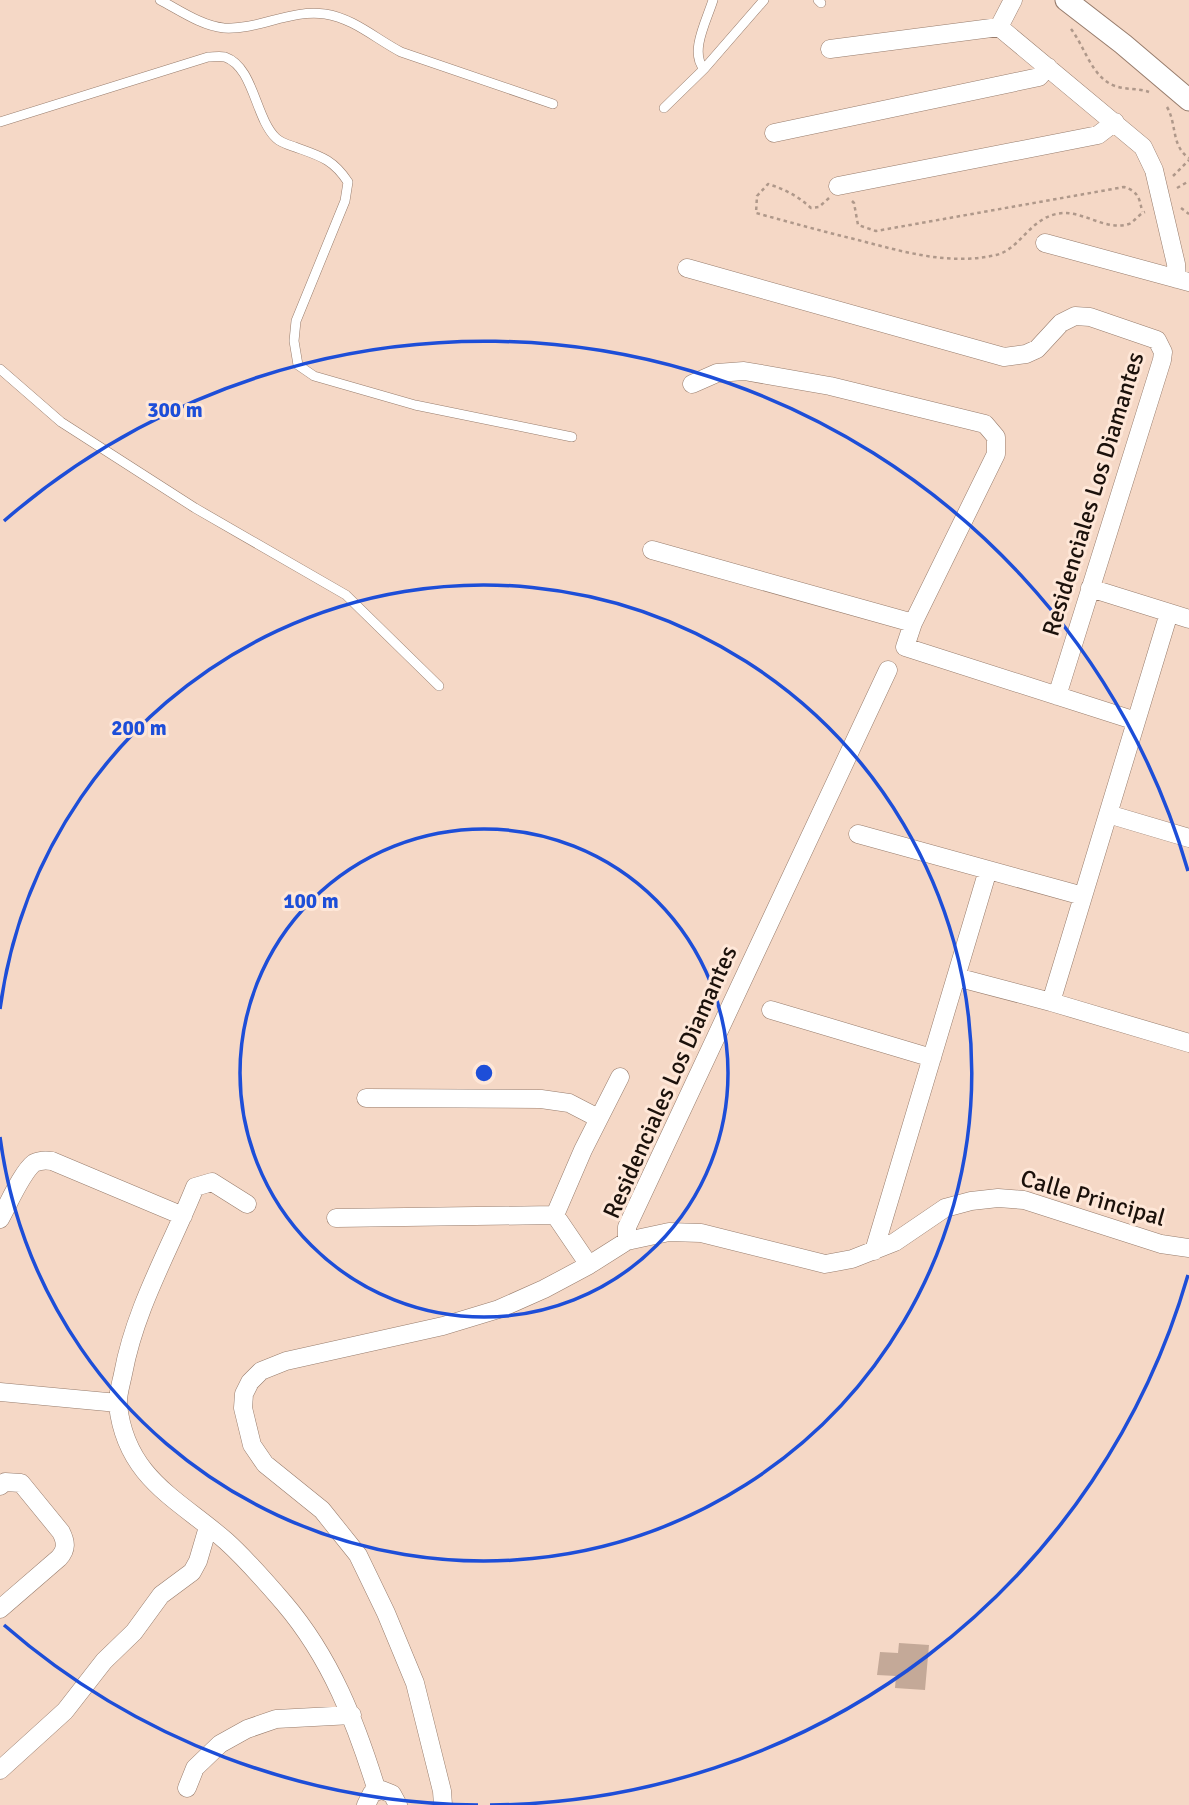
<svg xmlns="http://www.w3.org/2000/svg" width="1189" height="1805" font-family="Signika,sans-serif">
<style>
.building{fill:#c4a998}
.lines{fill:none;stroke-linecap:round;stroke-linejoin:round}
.service-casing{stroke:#977c6c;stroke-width:10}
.minor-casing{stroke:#977c6c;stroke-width:19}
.tertiary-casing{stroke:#977c6c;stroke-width:23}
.path{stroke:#af988a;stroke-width:2.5;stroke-dasharray:3.5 3.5;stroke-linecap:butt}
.service{stroke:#fff;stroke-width:9}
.minor{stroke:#fff;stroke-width:18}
.tertiary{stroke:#fff;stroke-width:21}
.ring{fill:none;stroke:#1d4ed8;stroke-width:3.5}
.labels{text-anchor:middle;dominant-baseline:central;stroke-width:6;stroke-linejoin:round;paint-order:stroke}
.street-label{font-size:24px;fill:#1b110b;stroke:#fee7d8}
.centre{fill:#1d4ed8;stroke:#fee7d8;stroke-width:3.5}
.ring-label{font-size:21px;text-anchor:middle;font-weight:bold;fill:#1d4ed8;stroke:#fee7d8;stroke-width:6;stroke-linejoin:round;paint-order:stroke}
</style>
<rect width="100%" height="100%" fill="#f5d8c6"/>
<path class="building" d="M899,1643L929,1645L925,1690L895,1688L896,1676L877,1675L880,1652L898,1653Z"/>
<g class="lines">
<g class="service-casing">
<path id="service" d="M160,0C179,10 202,26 224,28C259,30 290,9 325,14C353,18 376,39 401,52L553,104
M818,0L821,3
M704,69C689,52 707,20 713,0
M664,108L704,69L764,0
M0,122L208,57C213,57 220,56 225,57C254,67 255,118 276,138C281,143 289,145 295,147C320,156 333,159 348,182L345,201L296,321L294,341L298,365L314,376L415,405L572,437
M0,369L61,422L195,508L346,595L439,686"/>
</g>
<g class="minor-casing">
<path id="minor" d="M1013,0L999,27L1143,147L1154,170L1176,264L1177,279
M830,49L999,27
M774,133L1039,77L1048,67
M838,186L1098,135L1115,122
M1045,243L1189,282
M687,268L1004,357L1026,354L1037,349L1061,323L1075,316L1090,317L1157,340L1163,352L1162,360L1057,696
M692,384L717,373L744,371L830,386L985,424L996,437V454L913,623L905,647L1136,721
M652,550L913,623
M1090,588L1189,619
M1108,814L1189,838
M858,834L1083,896
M956,977L1051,1002L1189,1043
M1051,1002L1169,613
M771,1010L932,1058
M366,1098L541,1099L569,1103L598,1118
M247,1204L212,1182L195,1187C170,1249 135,1308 123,1374C121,1384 117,1396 118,1405C126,1478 178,1499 226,1541C247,1560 266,1582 284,1603C331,1658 356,1723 377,1791
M555,1215L583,1150L620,1077
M336,1218L555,1215L589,1265
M0,1219C8,1205 22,1172 34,1163C40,1160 46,1160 52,1161L183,1216
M627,1241V1227L888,670
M874,1251L988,870
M0,1392L118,1403
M0,1486L5,1482L21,1483L61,1532C66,1542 67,1549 59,1558L0,1609
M0,1770L65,1711L104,1661L134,1632L161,1595L192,1572L198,1561L208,1527
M187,1788L195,1768L220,1744L247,1729L276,1719L352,1715
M366,1805L372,1793L382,1790L392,1794L398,1805
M443,1805L442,1791L415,1683L386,1613L358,1555L322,1510L265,1464L252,1445L243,1408L244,1394L250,1382L261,1371L286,1361L443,1326L499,1309L544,1289L589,1265L627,1241L669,1232L701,1233L825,1264L852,1259L895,1242L945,1208L971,1201L998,1198L1024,1200L1161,1244L1189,1248"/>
</g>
<g class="tertiary-casing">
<path id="tertiary" d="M1066,0L1123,44L1189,100"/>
</g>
<path class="path" d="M1071,29C1085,47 1092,78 1115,86C1126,90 1138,88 1149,92
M1167,107C1177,124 1171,146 1189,158
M1173,176L1189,160
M1177,188L1189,181
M829,198L819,207L811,208C798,196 784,189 768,184L757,196L756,213C789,222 821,231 854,239C901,251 948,266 996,255C1019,250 1029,220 1056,214C1081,208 1105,232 1129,224C1135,221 1139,214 1145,212
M852,201L854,203L858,225L876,231L1124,187C1138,191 1140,199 1142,212
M1181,208L1189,214"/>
<use href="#service" class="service"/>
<use href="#minor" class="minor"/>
<use href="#tertiary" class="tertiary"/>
</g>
<g class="ring">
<circle cx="484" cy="1073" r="244"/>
<path d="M0 1009A488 488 0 1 1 0 1137"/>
<path d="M1188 1275A732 732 0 0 1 490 1805M478 1805A732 732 0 0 1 4 1625M4 521A732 732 0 0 1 1188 871"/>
</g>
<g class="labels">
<g class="street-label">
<text transform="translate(1093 494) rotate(-73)">Residenciales Los Diamantes</text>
<text transform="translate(670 1082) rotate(-66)">Residenciales Los Diamantes</text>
<text transform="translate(1093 1198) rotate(16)">Calle Principal</text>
</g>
</g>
<circle cx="484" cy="1073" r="10" class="centre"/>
<g class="ring-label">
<text x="175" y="417">300 m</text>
<text x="139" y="735">200 m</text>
<text x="311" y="908">100 m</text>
</g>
</svg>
